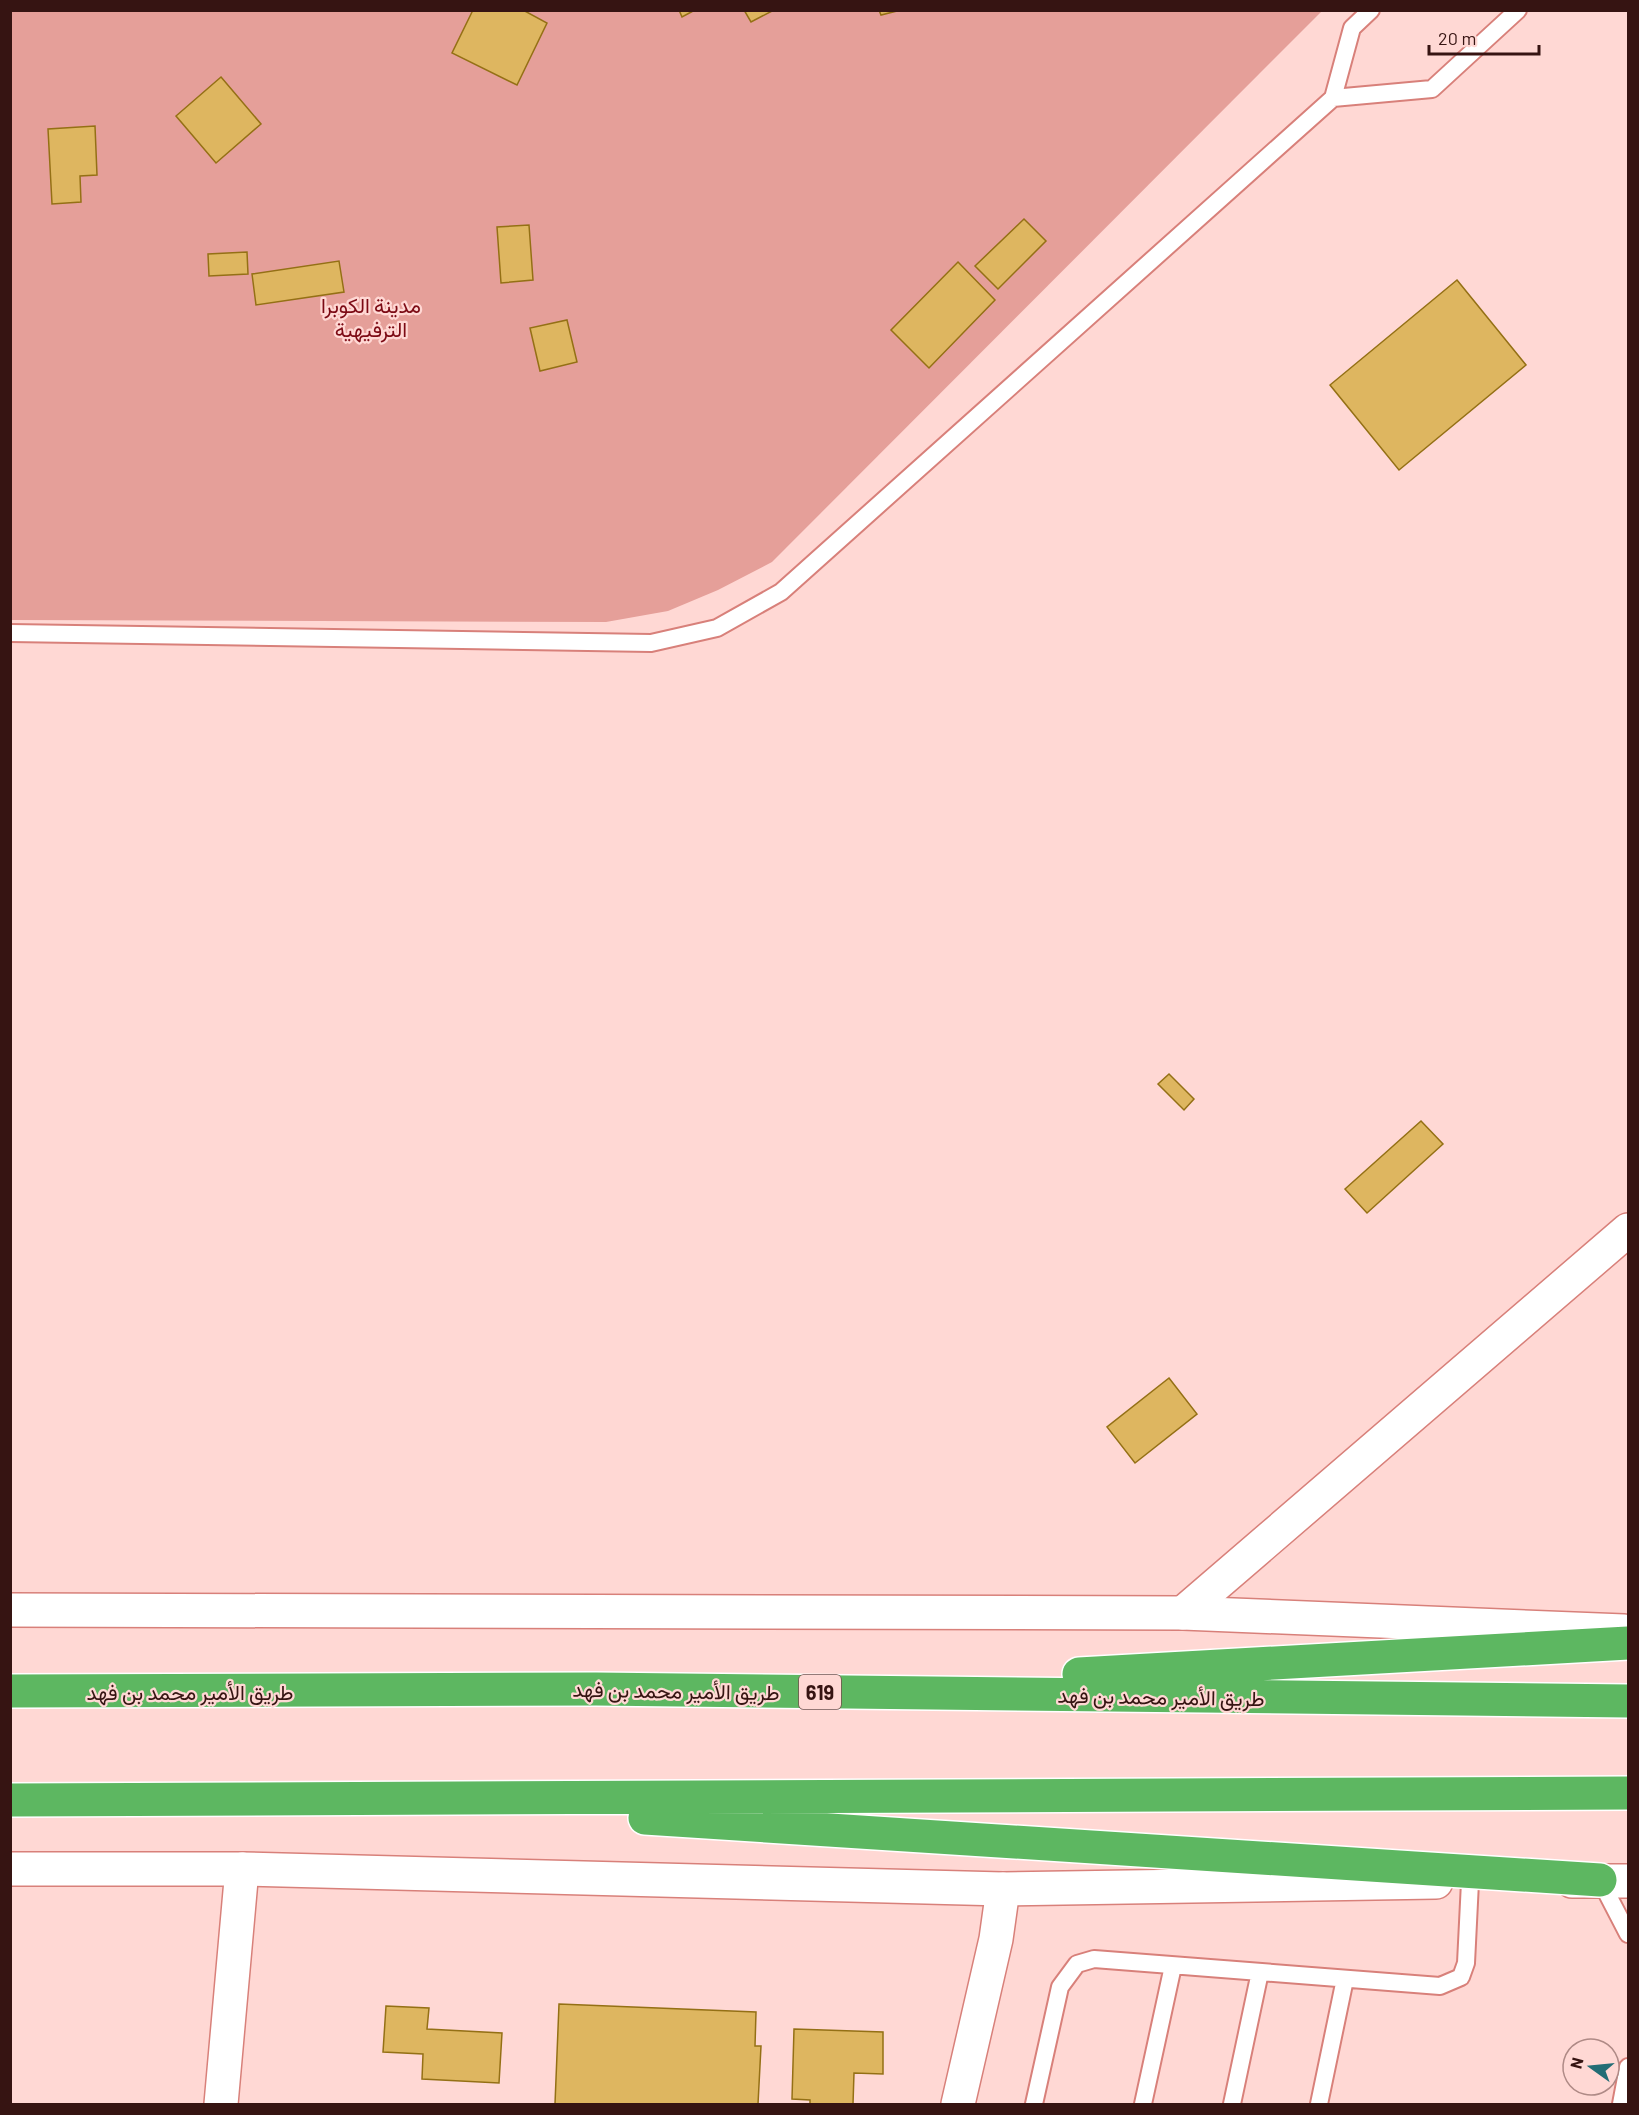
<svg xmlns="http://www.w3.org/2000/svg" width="1639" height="2115" font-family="Barlow,Vazirmatn,sans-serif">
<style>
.green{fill:#e59f99}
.building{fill:#deb660;stroke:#947015;stroke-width:1.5}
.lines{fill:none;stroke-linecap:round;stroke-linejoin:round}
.service-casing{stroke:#d8807a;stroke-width:20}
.minor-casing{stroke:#d8807a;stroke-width:36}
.tertiary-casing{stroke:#d8807a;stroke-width:36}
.secondary-casing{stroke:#d8807a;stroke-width:36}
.motorway-casing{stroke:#fff;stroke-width:36}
.service{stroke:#fff;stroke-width:16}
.minor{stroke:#fff;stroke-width:33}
.tertiary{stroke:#fff;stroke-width:33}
.secondary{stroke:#fff;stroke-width:33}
.motorway{stroke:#5db761;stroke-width:33}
.labels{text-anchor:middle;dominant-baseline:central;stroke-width:4.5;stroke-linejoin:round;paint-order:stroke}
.shield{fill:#ffd8d4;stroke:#724f4c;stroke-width:1.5}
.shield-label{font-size:20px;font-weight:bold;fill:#361412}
.park-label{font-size:21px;fill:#7c0a14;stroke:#ffd8d4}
.street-label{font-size:21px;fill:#361412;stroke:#ffd8d4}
</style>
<rect width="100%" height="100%" fill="#ffd8d4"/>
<path class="green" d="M11,11H1322L772,562L718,590L668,611L606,622L11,620Z"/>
<path class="building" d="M473,10H523L547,23L517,85L452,53Z
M679,10H695L682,17Z
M744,10H774L751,22Z
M879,10H901L881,15Z
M221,77L261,124L216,163L176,116Z
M95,126L97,175L80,176L81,202L52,204L48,129Z
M1024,219L1046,241L998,289L975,266Z
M529,225L533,280L501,283L497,227Z
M247,252L248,274L209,276L208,254Z
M339,261L344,292L256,305L252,274Z
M958,262L995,300L929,368L891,330Z
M1457,280L1526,365L1399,470L1330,385Z
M567,320L577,362L540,371L530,328Z
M1169,1074L1194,1099L1184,1110L1158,1084Z
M1421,1121L1443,1144L1367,1213L1345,1189Z
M1169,1378L1197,1414L1135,1463L1107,1427Z
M559,2004L756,2012L755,2046H761L758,2104H555Z
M386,2006L429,2008L427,2029L502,2033L499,2083L422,2079L423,2054L383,2052Z
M794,2029L883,2032V2074L854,2073L853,2104H810V2100L792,2099Z"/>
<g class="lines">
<g class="service-casing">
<path id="service" d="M1333,98L1432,89L1518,10
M10,633L651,643L717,628L781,592L1333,98L1352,28L1371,10
M1600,1880L1628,1934
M1034,2104L1060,1987L1077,1964L1094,1959L1440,1986L1461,1977L1466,1963L1470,1882
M1143,2104L1173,1966
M1232,2104L1260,1972
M1319,2104L1345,1979
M1621,2104L1628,2067"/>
</g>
<g class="minor-casing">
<path id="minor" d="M221,2104L242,1869
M958,2104L996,1939L1003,1889"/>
</g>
<g class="tertiary-casing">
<path id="tertiary" d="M1183,1613L1628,1230"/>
</g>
<g class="secondary-casing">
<path id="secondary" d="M10,1610L1183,1613L1624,1631
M10,1869H242L1003,1889L1436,1882
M1572,1881H1628"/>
</g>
<g class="motorway-casing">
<path id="motorway" d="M1079,1674L1628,1643
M10,1691L596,1689L1628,1701
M10,1800L1628,1793
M645,1818L1600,1880"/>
</g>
<use href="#service" class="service"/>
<use href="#minor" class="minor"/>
<use href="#tertiary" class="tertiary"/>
<use href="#secondary" class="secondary"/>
<use href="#motorway" class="motorway"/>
</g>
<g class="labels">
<rect class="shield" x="799" y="1675" width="42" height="34" rx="4.5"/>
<g class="shield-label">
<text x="820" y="1692">619</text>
</g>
<g class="park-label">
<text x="371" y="304">مدينة الكوبرا<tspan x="371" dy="24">الترفيهية</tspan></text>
</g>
<g class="street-label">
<text transform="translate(676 1690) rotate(1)">طريق الأمير محمد بن فهد</text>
<text x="190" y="1691">طريق الأمير محمد بن فهد</text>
<text transform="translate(1161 1696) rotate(1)">طريق الأمير محمد بن فهد</text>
</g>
</g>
<rect width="1639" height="2115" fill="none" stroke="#361412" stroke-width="24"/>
<g transform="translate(1591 2067) rotate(285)"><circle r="28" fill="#ffd8d4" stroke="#af8a86" stroke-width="1.5"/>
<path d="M0-4.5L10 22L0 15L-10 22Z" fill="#236d75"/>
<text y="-9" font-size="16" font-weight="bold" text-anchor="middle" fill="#361412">N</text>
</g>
<path d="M1429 45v9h110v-9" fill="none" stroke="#361412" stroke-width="3"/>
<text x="1438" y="45" font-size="18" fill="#361412" stroke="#ffd8d4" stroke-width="4.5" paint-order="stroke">20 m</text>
</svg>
